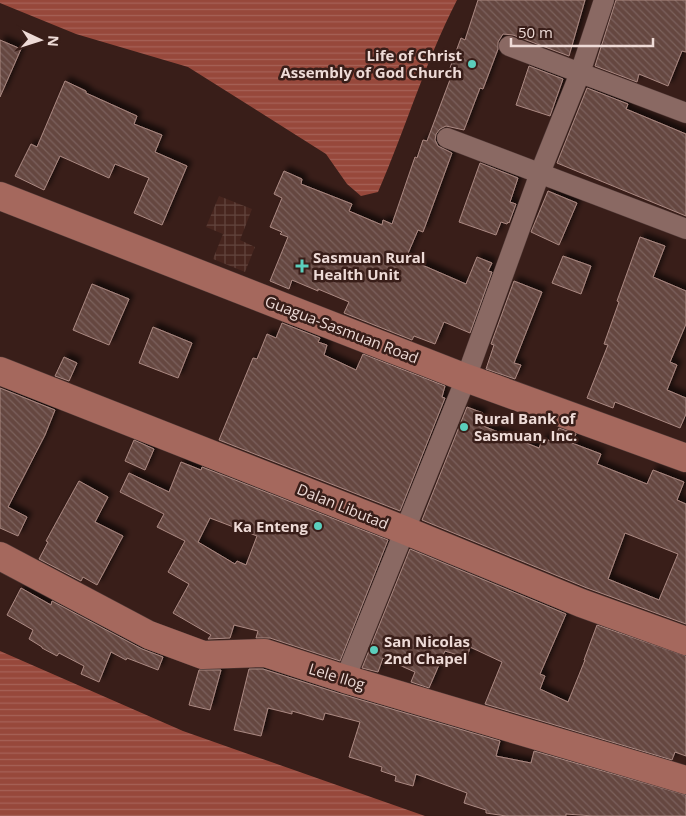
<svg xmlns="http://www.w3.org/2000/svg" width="686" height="816" font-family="'Open Sans',sans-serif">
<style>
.industrial{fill:url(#industrial-grid)}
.water{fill:url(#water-rules)}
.building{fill:url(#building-back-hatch);stroke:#ab8982;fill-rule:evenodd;filter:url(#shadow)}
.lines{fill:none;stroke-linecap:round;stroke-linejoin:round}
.street-casing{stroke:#513a37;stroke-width:21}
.secondary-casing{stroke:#513a37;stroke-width:29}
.street{stroke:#8a6963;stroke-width:20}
.secondary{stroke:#a5685d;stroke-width:28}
.poi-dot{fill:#5bcebc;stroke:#391e19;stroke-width:2}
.labels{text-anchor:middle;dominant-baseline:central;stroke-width:5;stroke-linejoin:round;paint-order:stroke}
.poi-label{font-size:15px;font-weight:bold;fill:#eedbd7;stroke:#391e19;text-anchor:start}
.street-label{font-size:15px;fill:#eedbd7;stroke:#391e19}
</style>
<defs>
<pattern id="industrial-grid" width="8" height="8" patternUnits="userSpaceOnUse" patternTransform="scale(1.25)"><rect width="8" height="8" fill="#47251e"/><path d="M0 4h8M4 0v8" fill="none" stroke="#62443e"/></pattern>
<pattern id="water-rules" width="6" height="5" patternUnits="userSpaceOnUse" patternTransform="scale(1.25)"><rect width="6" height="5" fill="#97483b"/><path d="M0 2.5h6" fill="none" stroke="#a66257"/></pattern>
<pattern id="building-back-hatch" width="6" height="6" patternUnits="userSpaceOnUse" patternTransform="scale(1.25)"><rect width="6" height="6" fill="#654741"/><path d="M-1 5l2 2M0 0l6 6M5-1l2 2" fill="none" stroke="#7b615c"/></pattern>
<filter id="shadow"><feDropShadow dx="4.5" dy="-4.5" stdDeviation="2.5" flood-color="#0009"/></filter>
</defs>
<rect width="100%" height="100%" fill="#391e19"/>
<path class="industrial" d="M219,196L252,209L240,240L255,247L245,272L213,259L223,234L206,227Z"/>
<path class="water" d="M0,0H457C425,62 406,128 378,192L361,196L347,184L326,154L188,67L76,34L0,3Z
M0,651L183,731L425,816H0Z"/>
<path class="building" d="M478,0H585L569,56L513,35L503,34L498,42V49L483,89L480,88L464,130L446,126L440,129L436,134L435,140L438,146L452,153L423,232L418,230L406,258L466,284L477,257L492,263L488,271L492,272L470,333L444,322L435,344L414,336L412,340L344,313L349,302L318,289V291L292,280L289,289L270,281L288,237L280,234L282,232L270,227L282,198L274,194L284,171L302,179L301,184L352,204L349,211L382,225L383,220L392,224L415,157L417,158L423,140L427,141L451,77L447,76L461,38L465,40Z
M616,0H686V52L682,51L668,86L639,74L637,82L595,66Z
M0,40L21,49L0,97Z
M529,66L563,79L550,116L516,105Z
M65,81L86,91V93L137,116L134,124L162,135L155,152L187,166L162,225L134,213L149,178L115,164L109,178L60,156L44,190L15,176L31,144L37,147Z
M587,88L628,104L626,109L686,134V216L557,163Z
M480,163L518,178L510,202L516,204L509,223L508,222L507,224L501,222L496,235L459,222Z
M548,191L577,203L559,245L531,232Z
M640,237L665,246L653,277L686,291V324L670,362L677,365L667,390L686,398V414L680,428L615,402L613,408L587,398L608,345L604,344L619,302L617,301Z
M563,256L591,266L581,294L552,283Z
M514,281L542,292L514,363L521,365L515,379L486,369L494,345L491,344Z
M92,284L129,299L109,345L73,330Z
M282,323L320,338L318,342L327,345L324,355L356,370L363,354L445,386L442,397L445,398L400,511L219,440L253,358L257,359L267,334L276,338Z
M153,327L192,343L178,378L139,363Z
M64,357L77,363L69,381L55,376Z
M0,388L55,410L45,435L8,507L27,517L18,536L0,528Z
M467,407L483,413L478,424L539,448L543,438L553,442L559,428L576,434L572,443L601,454L597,464L647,484L653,470L684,482L677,500L686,504V624L587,588L422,520ZM625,533L678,554L659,600L608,579Z
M134,440L154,449L145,470L125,461Z
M181,462L201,470L202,467L388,540L340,661L270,638H256L258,631L234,625L230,638L208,639L211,635L173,613L189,584L168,572L185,541L157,527L164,514L120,492L129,473L169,492ZM210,518L257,536L246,565L237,561L235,564L198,542Z
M79,481L108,497L95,522L123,536L97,585L83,577L81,581L39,559L48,542L46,541Z
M410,549L566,614L540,674L545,676L540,689L568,702L585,660H584L597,625L686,656V756L675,752L672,760L485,704L502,662L470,647L467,658L445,651L429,688L411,682L415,672L383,658L378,672L362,668Z
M21,588L51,605L52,601L142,649L163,657L158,670L127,658L126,660L111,652L99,682L81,674L84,666L59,653L57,656L42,648V647L29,639L33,630L7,615Z
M249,669H263L341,694L500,741L496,756L531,763L534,751L686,795V816H593L566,814V816H506L486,813V810L464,803L467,793L416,774L413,786L395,781L396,776L381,771L382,767L349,757L360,722L325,713L323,720L292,711V714L268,708L261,736L234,730Z
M199,670H221L210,710L189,705Z"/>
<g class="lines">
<g class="street-casing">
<path id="street" d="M509,46L686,113
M447,138L686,229
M345,679L466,378L540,173L580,73L604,0"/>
</g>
<g class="secondary-casing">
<path id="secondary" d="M0,196L466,378L686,458
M0,371L404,530L581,603L686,641
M0,556L149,635L203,655L265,653L345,679L686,780"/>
</g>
<use href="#street" class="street"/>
<use href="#secondary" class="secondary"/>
</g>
<g class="poi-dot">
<circle cx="472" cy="64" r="5"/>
<path d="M299.5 258.5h5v5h5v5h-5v5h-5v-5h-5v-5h5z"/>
<circle cx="464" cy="427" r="5"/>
<circle cx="318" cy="526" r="5"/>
<circle cx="374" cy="650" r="5"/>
</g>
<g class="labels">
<g class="poi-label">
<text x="462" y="55" text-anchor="end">Life of Christ<tspan x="462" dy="17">Assembly of God Church</tspan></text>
<text x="313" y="257">Sasmuan Rural<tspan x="313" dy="17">Health Unit</tspan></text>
<text x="474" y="418">Rural Bank of<tspan x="474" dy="17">Sasmuan, Inc.</tspan></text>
<text x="308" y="526" text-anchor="end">Ka Enteng</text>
<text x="384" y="641">San Nicolas<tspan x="384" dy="17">2nd Chapel</tspan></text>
</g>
<g class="street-label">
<text transform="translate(342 329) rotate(21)">Guagua-Sasmuan Road</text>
<text transform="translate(343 506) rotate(22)">Dalan Libutad</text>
<text transform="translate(337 676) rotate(17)">Lele Ilog</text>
</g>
</g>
<g transform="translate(40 40) rotate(94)" stroke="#391e19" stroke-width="4" paint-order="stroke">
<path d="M0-4L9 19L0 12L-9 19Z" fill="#eedbd7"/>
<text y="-8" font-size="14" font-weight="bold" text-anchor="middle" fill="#eedbd7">N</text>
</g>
<path d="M511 38v8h142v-8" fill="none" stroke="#eedbd7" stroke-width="2.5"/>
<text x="518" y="38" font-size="15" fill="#eedbd7" stroke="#391e19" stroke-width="4" paint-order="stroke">50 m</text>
</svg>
